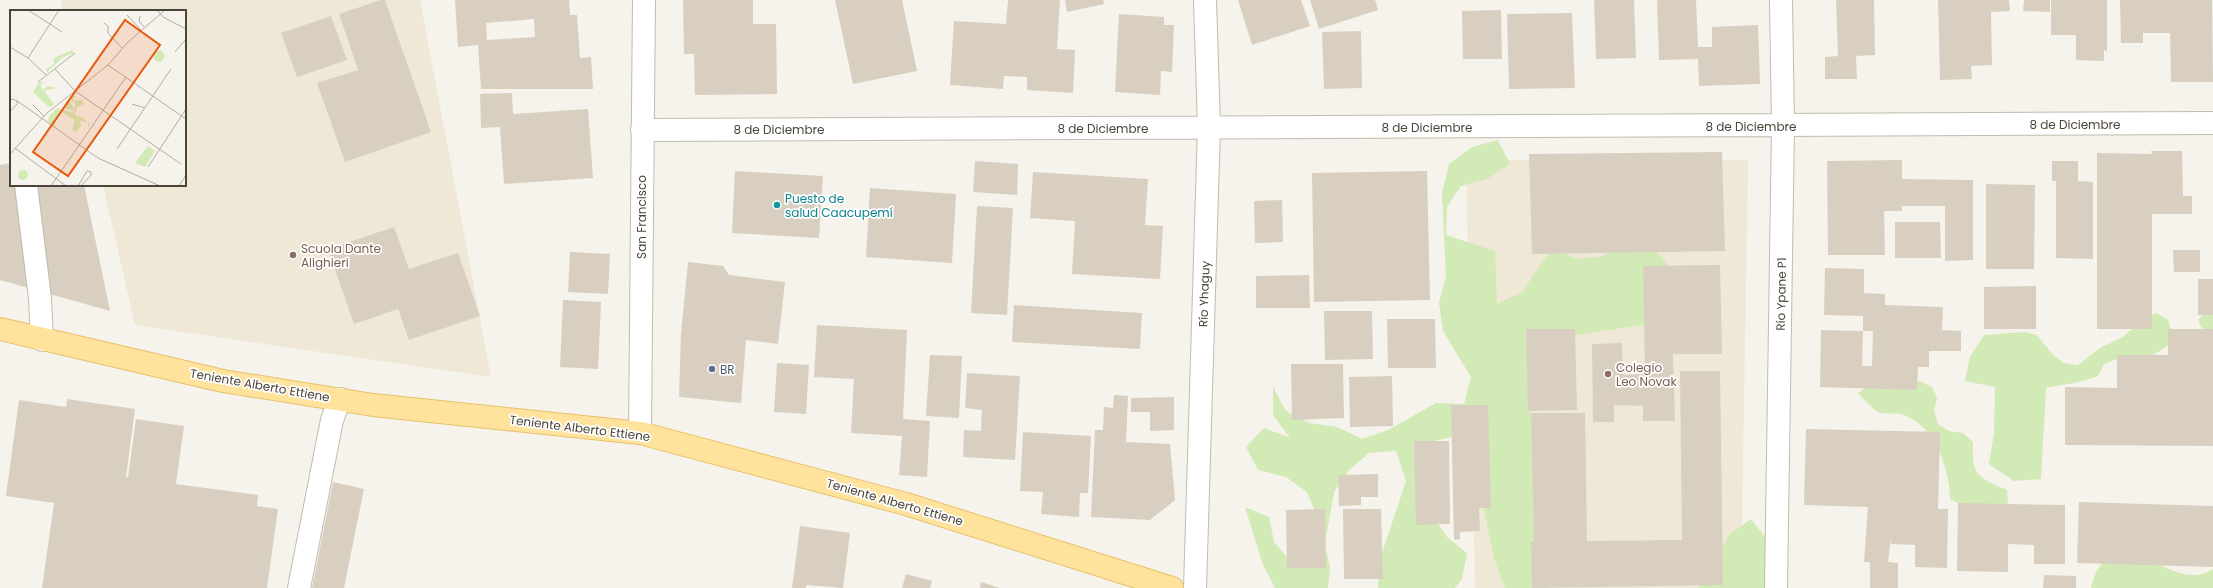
<svg xmlns="http://www.w3.org/2000/svg" width="2213" height="588" font-family="Poppins,sans-serif">
<style>
.education{fill:#efe8d6}
.green{fill:#d2eab5}
.building{fill:#d8cfc1;fill-rule:evenodd}
.lines{fill:none;stroke-linecap:round;stroke-linejoin:round}
.minor-casing{stroke:#c2bbae;stroke-width:24}
.major-casing{stroke:#e6c16a;stroke-width:24}
.minor{stroke:#fff;stroke-width:22}
.major{stroke:#ffe39c;stroke-width:22}
.culture-dot{fill:#0f9aa8;stroke:#fff;stroke-width:1.5}
.education-dot{fill:#8d6e63;stroke:#fff;stroke-width:1.5}
.service-dot{fill:#5c6f8a;stroke:#fff;stroke-width:1.5}
.labels{text-anchor:middle;dominant-baseline:central;stroke-width:3.5;stroke-linejoin:round;paint-order:stroke}
.street-label{font-size:12px;fill:#4b4439;stroke:#fff}
.culture-label{font-size:12px;fill:#0d838f;stroke:#fff;text-anchor:start}
.education-label{font-size:12px;fill:#785e54;stroke:#fff;text-anchor:start}
.service-label{font-size:12px;fill:#4e5e75;stroke:#fff;text-anchor:start}
.inset-road{fill:none;stroke:#b2ada4;stroke-width:1}
.view{fill:#e8590c;fill-opacity:0.15;stroke:#e8590c;stroke-width:2}
.inset-edge{fill:none;stroke:#4b4439;stroke-width:2}
</style>
<rect width="100%" height="100%" fill="#f6f3ec"/>
<path class="education" d="M61,0H420L491,377L135,325L103,185H185V11H63Z
M1466,160H1748L1741,588H1475Z"/>
<path class="green" d="M1498,140L1510,164L1487,179L1461,186L1447,207L1446,235L1495,251L1497,304L1522,292L1553,247L1576,259L1604,256L1627,242L1655,250L1673,271L1668,321L1576,335L1532,365L1529,391L1531,418L1547,470L1539,575L1550,588H1505L1494,558L1482,501L1460,435L1434,441L1432,515L1447,537L1467,553L1462,579L1455,588H1378L1380,559L1406,481L1396,451L1369,453L1349,470L1334,492L1325,544L1330,568L1328,588H1275L1263,565L1245,507L1269,517L1274,542L1292,563L1318,518L1307,492L1286,477L1258,470L1246,447L1264,428L1290,438L1273,415V387L1286,411L1309,423L1337,427L1362,439L1388,430L1436,403L1464,404L1471,377L1443,331L1439,303L1446,276L1442,193L1449,164L1472,147Z
M2213,304V338L2204,333L2198,320Z
M2156,313L2168,320L2172,332L2169,345L2144,361L2117,359L2104,364L2098,376C2082,383 2063,384 2046,388L2041,479L2014,481L1989,464L1994,433L1995,387L1965,381L1970,357L1984,335L2024,332L2037,335L2053,355L2064,363L2078,365L2100,348L2123,337L2144,318Z
M1919,381L1932,387L1937,398L1934,411L1938,424L1949,431L1963,433L1973,442C1971,475 1978,478 2007,490L2008,504L1997,518L1969,514L1958,503L1950,499C1950,470 1935,427 1906,416C1898,412 1886,415 1878,412C1871,408 1864,399 1858,393L1866,387C1887,391 1898,383 1919,381Z
M1751,519L1767,539L1782,588H1698L1730,534Z
M2139,555C2162,565 2190,585 2213,569V588H2091L2095,574L2102,563Z"/>
<path class="building" d="M381,0H385L431,132L345,162L317,83L358,70L339,14Z
M455,0H569L570,15H577L580,58L591,57L593,89H481L478,45L458,47ZM534,19L535,37L487,40L486,23Z
M683,0H753V24H776L777,94L695,95L694,54H684Z
M835,0H902L917,71L853,84Z
M1008,0H1060L1057,49L1075,50L1073,93L1027,90V77L1004,76L1003,89L950,85L954,21L1006,24Z
M1065,0H1103L1104,4L1067,12Z
M1238,0H1301L1310,26L1252,45Z
M1310,0H1375L1378,10L1319,29Z
M1594,0H1634L1636,58L1596,59Z
M1657,0H1696L1698,47H1712V27L1758,25L1760,84L1699,86L1698,59L1659,60Z
M1836,0H1874L1875,55L1856,56L1857,79H1825V57L1838,56Z
M1938,0H2009L2010,11L1991,12L1992,65L1971,66L1972,79L1940,80Z
M2024,0H2050V12L2023,11Z
M2051,0H2107V51L2104,50V61L2076,60V35H2051Z
M2120,0H2212L2213,82H2171L2170,33H2143V43H2121Z
M1501,10L1502,59H1463L1462,11Z
M1572,13L1575,88L1509,89L1507,14Z
M1119,14L1164,17V25H1174L1172,72L1161,71L1160,95L1115,92Z
M331,16L347,60L297,77L281,33Z
M1361,31L1362,88L1324,89L1322,32Z
M512,93L513,114L588,109L593,178L504,184L500,127L481,128L480,94Z
M2151,151H2182L2183,196H2192V214H2152V329H2097V153L2152,154Z
M1722,152L1725,251L1532,254L1529,154Z
M1902,160V179L1973,180V260L1945,261V206H1902V211H1884L1885,255H1828L1827,161Z
M975,161L1018,164L1017,195L973,192Z
M2052,161H2078V181L2093,182V259L2056,258V181H2052Z
M11,163V185H84L110,311L0,280V165Z
M735,171L823,176L819,238L732,233Z
M1427,171L1430,300L1314,302L1312,173Z
M1033,172L1148,179L1145,225L1163,226L1160,279L1072,274L1075,221L1030,218Z
M1986,184L2035,185L2034,269H1986Z
M870,188L956,194L952,263L866,257Z
M1282,200L1283,242L1255,243L1254,201Z
M977,206L1013,208L1007,315L971,313Z
M1895,222H1940L1941,258H1895Z
M394,227L409,269L458,253L480,316L409,340L398,309L354,324L328,249Z
M2173,250H2200V272H2174Z
M570,252L610,254L608,294L568,292Z
M688,262L723,266L729,275L785,282L778,344L746,340L741,403L679,397L681,334Z
M1720,265L1722,354H1673L1675,421H1643V406L1614,405V422H1593L1592,344L1622,343L1623,375L1645,374L1643,266Z
M1825,268L1864,269V293L1885,294V305L1943,307L1942,330L1961,331V351H1929V367H1918L1917,390L1820,387L1821,330L1863,331L1862,366H1872L1873,331H1863V316L1824,315Z
M1309,275L1310,308H1256V276Z
M2198,279H2213V315H2198Z
M2036,286V329H1984V287Z
M563,300L601,302L598,369L560,367Z
M1014,305L1142,313L1140,349L1012,342Z
M1324,311H1372L1373,359L1325,360Z
M1387,319H1435L1436,368H1388Z
M817,325L907,330L903,419L930,421L927,477L899,475L902,436L851,433L854,379L814,377Z
M1526,329H1575L1577,410L1528,411Z
M2168,329H2213V446L2065,445V387L2117,388V355H2168Z
M930,355L962,356L959,418L926,416Z
M777,363L809,365L806,414L774,412Z
M1291,364H1343L1344,418L1292,420Z
M1680,371H1720L1723,585L1532,588L1531,542H1534L1531,413H1585L1587,541L1682,540Z
M967,373L1020,376L1015,460L963,457L964,430L981,431L982,410L965,408Z
M1392,376L1393,426L1350,427L1349,377Z
M1114,395L1128,396L1126,442L1170,444L1175,500L1150,520L1091,517L1095,430H1103L1104,407L1113,408Z
M1174,397V430L1150,431V412H1131V398Z
M67,399L135,409L126,477H128L136,419L184,426L176,484L258,495L257,506L278,509L267,588H42L54,503L6,496L19,400L66,407Z
M1451,405H1488L1491,508H1479L1480,531L1460,532V539L1454,540Z
M1806,429L1940,432L1938,509H1948L1947,568L1915,567V545L1891,544V538L1888,562L1898,563V588H1870V562H1864L1868,507L1804,505Z
M1023,432L1091,436L1088,493H1080L1079,517L1041,514L1043,492L1020,491Z
M1414,441H1449L1450,524L1416,525Z
M1378,474V497H1361V505L1339,506L1338,475Z
M333,482L364,489L344,588H312Z
M2079,502L2213,506V567L2077,563Z
M1958,503L2065,505V564H2034V545L2008,544V572L1957,571Z
M1325,509L1326,568H1287L1286,510Z
M1343,509H1381L1383,579H1344Z
M800,526L850,533L843,588L806,585V588H792Z
M906,574L932,581L930,588H902Z
M2044,575L2076,576V588H2043Z
M981,582L1000,588H980Z"/>
<g class="lines">
<g class="minor-casing">
<path id="minor" d="M642,130L2213,123
M26,185L40,298L42,340
M640,433L644,0
M299,588L332,420L340,399
M1195,588L1209,127L1205,0
M1776,588L1783,126L1781,0"/>
</g>
<g class="major-casing">
<path id="major" d="M0,329L223,381L373,405L640,433L906,504L1172,588"/>
</g>
<use href="#minor" class="minor"/>
<use href="#major" class="major"/>
</g>
<circle class="culture-dot" cx="777" cy="205" r="4"/>
<g class="education-dot">
<circle cx="293" cy="255" r="4"/>
<circle cx="1608" cy="374" r="4"/>
</g>
<circle class="service-dot" cx="712" cy="369" r="4"/>
<g class="labels">
<g class="street-label">
<text x="2075" y="124">8 de Diciembre</text>
<text x="1751" y="126">8 de Diciembre</text>
<text x="1427" y="127">8 de Diciembre</text>
<text x="1103" y="128">8 de Diciembre</text>
<text x="779" y="129">8 de Diciembre</text>
<text transform="translate(641 217) rotate(-90)">San Francisco</text>
<text transform="translate(1204 294) rotate(-88)">Río Yhaguy</text>
<text transform="translate(1781 294) rotate(-89)">Río Ypane P1</text>
<text transform="translate(260 385) rotate(10)">Teniente Alberto Ettiene</text>
<text transform="translate(580 428) rotate(7)">Teniente Alberto Ettiene</text>
<text transform="translate(895 502) rotate(16)">Teniente Alberto Ettiene</text>
</g>
<g class="culture-label">
<text x="785" y="198">Puesto de<tspan x="785" dy="14">salud Caacupemí</tspan></text>
</g>
<g class="education-label">
<text x="301" y="248">Scuola Dante<tspan x="301" dy="14">Alighieri</tspan></text>
<text x="1616" y="367">Colegio<tspan x="1616" dy="14">Leo Novak</tspan></text>
</g>
<g class="service-label">
<text x="720" y="369">BR</text>
</g>
</g>
<g transform="translate(10 10)">
<rect width="176" height="176" fill="#f6f3ec"/>
<path d="M62,40L64,43L53,47L37,62L36,59L44,54V48ZM143.5 46a5.5 5.5 0 1 1 11 0a5.5 5.5 0 1 1-11 0ZM29,72H34L30,75L33,80L38,76L46,78L34,81L44,94L43,96L39,97L23,82ZM62,86L68,87L63,88L64,91L72,90L74,94L67,97L65,105L72,107L80,114L78,117V112L70,111L71,116L66,122L62,120L65,110L52,102L44,110L46,117L38,111L39,106L47,98L64,103L63,100L56,99L54,95L58,90L65,99V93L59,88ZM138,136L145,141L135,157L125,153ZM8 165a5 5 0 1 1 10 0a5 5 0 1 1-10 0Z" fill="#d2eab5"/>
<path class="inset-road" d="M18,0L52,22M147,0L153,7L176,19M117,5L131,20M130,6L129,11L134,17M94,13L98,16V23L112,38M0,37L18,48L36,65M165,42L176,29M18,48L49,0M98,55L176,109M45,59L65,81L171,154M28,72L65,43M0,90L4,89L8,93L0,102M6,90L88,148L150,176M122,94L135,98M23,95L34,106M5,138L56,176M107,139L161,59M0,144L37,103L98,55L118,32L155,0M138,157L176,99M41,176L116,67M68,176L77,161L81,162V165L71,176M169,176L176,165"/>
<path class="view" d="M115,10L150,35L58,166L23,142Z"/>
<rect width="176" height="176" class="inset-edge"/>
</g>
</svg>
